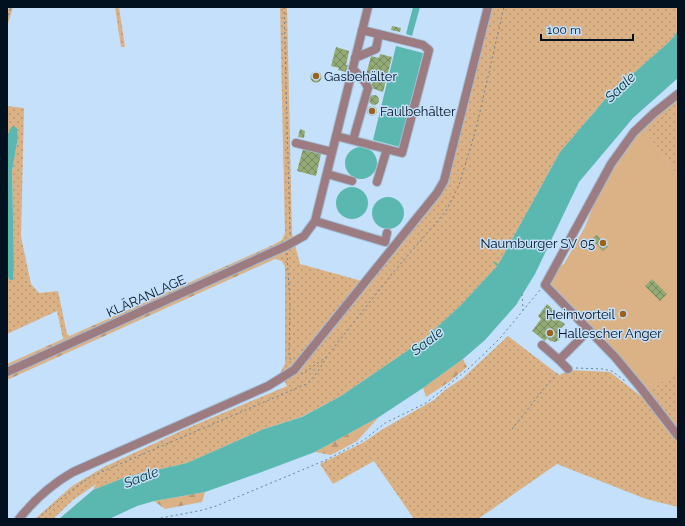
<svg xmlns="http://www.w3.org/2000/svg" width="685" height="526" font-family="Raleway,sans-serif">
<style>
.grass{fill:url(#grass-dots)}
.forest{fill:url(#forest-firs)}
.garden{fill:#dbb186}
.water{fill:#5bb8b0}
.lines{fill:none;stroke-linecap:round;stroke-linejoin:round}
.stream{stroke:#5bb8b0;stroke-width:2}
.building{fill:url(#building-cross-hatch)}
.minor-casing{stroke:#a1bbd3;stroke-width:10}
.path{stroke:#6b8196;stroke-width:1;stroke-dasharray:2 3;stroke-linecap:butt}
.minor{stroke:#9c7c81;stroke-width:8}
.poi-dot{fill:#9a631d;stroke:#c4e0fa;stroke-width:1.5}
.labels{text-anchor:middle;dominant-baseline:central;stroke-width:3;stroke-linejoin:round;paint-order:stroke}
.poi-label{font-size:13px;fill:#021120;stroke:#c4e0fa;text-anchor:start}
.street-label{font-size:13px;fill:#021120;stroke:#c4e0fa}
.water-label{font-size:14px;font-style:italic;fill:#02312d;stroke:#c4e0fa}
</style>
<defs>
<pattern id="grass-dots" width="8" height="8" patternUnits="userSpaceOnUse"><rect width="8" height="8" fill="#dbb186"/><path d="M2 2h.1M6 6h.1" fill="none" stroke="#ba9773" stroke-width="1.8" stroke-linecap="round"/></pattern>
<pattern id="forest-firs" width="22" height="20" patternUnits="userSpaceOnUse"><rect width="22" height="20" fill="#dbb186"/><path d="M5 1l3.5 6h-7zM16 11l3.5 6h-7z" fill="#ba9773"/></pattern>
<pattern id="building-cross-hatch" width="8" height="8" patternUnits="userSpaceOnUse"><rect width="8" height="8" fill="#93aa75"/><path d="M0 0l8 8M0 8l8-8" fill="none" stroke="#768960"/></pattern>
</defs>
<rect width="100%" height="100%" fill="#c4e0fa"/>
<path class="grass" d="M9,7H13L7,27V13Z
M115,7H119L125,47H121Z
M280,7H287L292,233L300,264L362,281L439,184L483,7H678V31L669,42L608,96L560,152L498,265L460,306L423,340L341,396L301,417L264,429L187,463L126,477L93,490L96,484L73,500L53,519H35L72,486L104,467L183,430L287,386L280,373L285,364V267L282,261L275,259L273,245L282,240L285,233Z
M678,97V176L643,129Z
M7,106L24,108L21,237L31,284L39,293L58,291L67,334L70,336L63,339L57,311L7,334V276L10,280H13L14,267L12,171L18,137L17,128L7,136Z
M508,336L559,375L569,370L610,372L642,397L651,391L678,368V507L646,499L557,464L478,519H414L374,461L333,484L320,464L364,442L383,429L434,400L445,390L463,378Z"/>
<path class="forest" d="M273,245L275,259L7,380V364Z
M463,359L467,367L449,382L426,397L423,388Z
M379,417L357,441L331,455L315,452Z
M205,492L202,502L165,509L154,501Z"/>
<path class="garden" d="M643,129L678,176V368L649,393L549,284L559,266L564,264L585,227L597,196L632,139Z"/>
<path class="water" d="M413,7H420L412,36L406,34Z
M678,31V78L633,118L579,182L535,274L516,305L485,340L463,359L423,388L379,417L315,452L259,473L205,492L154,501L137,506L109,519H59L93,490L126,477L187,463L264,429L302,417L341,396L423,340L460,306L498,265L560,152L608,96L669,42Z
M396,46L423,53L400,147L373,140Z
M12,126L17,128L18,137L12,171L14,267L13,280H10L7,276V136Z
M345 163a16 16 0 1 1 32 0a16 16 0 1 1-32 0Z
M336 203a16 16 0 1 1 32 0a16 16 0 1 1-32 0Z
M372 213a16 16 0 1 1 32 0a16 16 0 1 1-32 0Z"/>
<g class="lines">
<path class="stream" d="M495,263L500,267"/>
</g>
<path class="building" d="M392,26L401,28L400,32L391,30Z
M336,47L349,51L346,65H348L346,72L338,70L339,68L331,66Z
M380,54L392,57L383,92L371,88L374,77L366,75L371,56L379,58Z
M310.5 77a5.5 5.5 0 1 1 11 0a5.5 5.5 0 1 1-11 0Z
M369 100a5 5 0 1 1 10 0a5 5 0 1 1-10 0Z
M367 111a5 5 0 1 1 10 0a5 5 0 1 1-10 0Z
M300,129L305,131L304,138L298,137Z
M303,149L321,154L316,176L297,171Z
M597,235L608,247L603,251L592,239Z
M652,279L667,294L660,301L645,286Z
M547,304L561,317L559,320L565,324L559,331L560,337L559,340L555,342L550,341L547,338L545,341L532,331L541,319L538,316Z"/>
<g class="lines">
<g class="minor-casing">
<path id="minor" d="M355,58L376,49L379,34
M353,69L365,82L368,88L353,140
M678,94L654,113L634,132L611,164L545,285L615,357L640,387L678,436
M336,136L402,153L428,54L429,50L423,45L362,30
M296,143L332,152
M327,174L352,181
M377,182L387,149
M315,221L385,242L387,233
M542,345L559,360
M568,369L559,360L589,330
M7,372L286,246L304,236L315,221L368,7
M19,519C34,500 52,484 73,472L268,386L294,370L437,193L444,181L488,7"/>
</g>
<path class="path" d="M284,7L290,234
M7,20L11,7
M287,253L290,305L289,355L291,361
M522,294L523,310
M576,368L603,369L612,371L625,381
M301,373L303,374L326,357
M512,429L550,381L559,372
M38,519C55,503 72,489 92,476L306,384C316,376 321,367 327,356L392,274L446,211L459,185L476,129L504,7
M156,519L203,510L216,506L326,460L364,440L385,423L426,403L468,369L484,354L501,337L540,290"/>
<use href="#minor" class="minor"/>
</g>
<g class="poi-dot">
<circle cx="316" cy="76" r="4"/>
<circle cx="372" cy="111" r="4"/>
<circle cx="603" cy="243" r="4"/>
<circle cx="623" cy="314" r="4"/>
<circle cx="550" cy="333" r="4"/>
</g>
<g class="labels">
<g class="poi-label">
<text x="324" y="76">Gasbehälter</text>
<text x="380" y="111">Faulbehälter</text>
<text x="595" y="243" text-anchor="end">Naumburger SV 05</text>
<text x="615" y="314" text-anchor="end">Heimvorteil</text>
<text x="558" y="333">Hallescher Anger</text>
</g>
<g class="street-label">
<text transform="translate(146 296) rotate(-24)">KLÄRANLAGE</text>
</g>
<g class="water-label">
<text transform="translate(620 87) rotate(-44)">Saale</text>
<text transform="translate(427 341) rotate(-38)">Saale</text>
<text transform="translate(141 477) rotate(-21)">Saale</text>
</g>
</g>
<rect width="685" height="526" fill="none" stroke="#021120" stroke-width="16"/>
<path d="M541 34v6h92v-6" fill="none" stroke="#021120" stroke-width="2"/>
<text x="547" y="34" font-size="12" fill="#021120" stroke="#c4e0fa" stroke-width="3" paint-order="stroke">100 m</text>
</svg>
